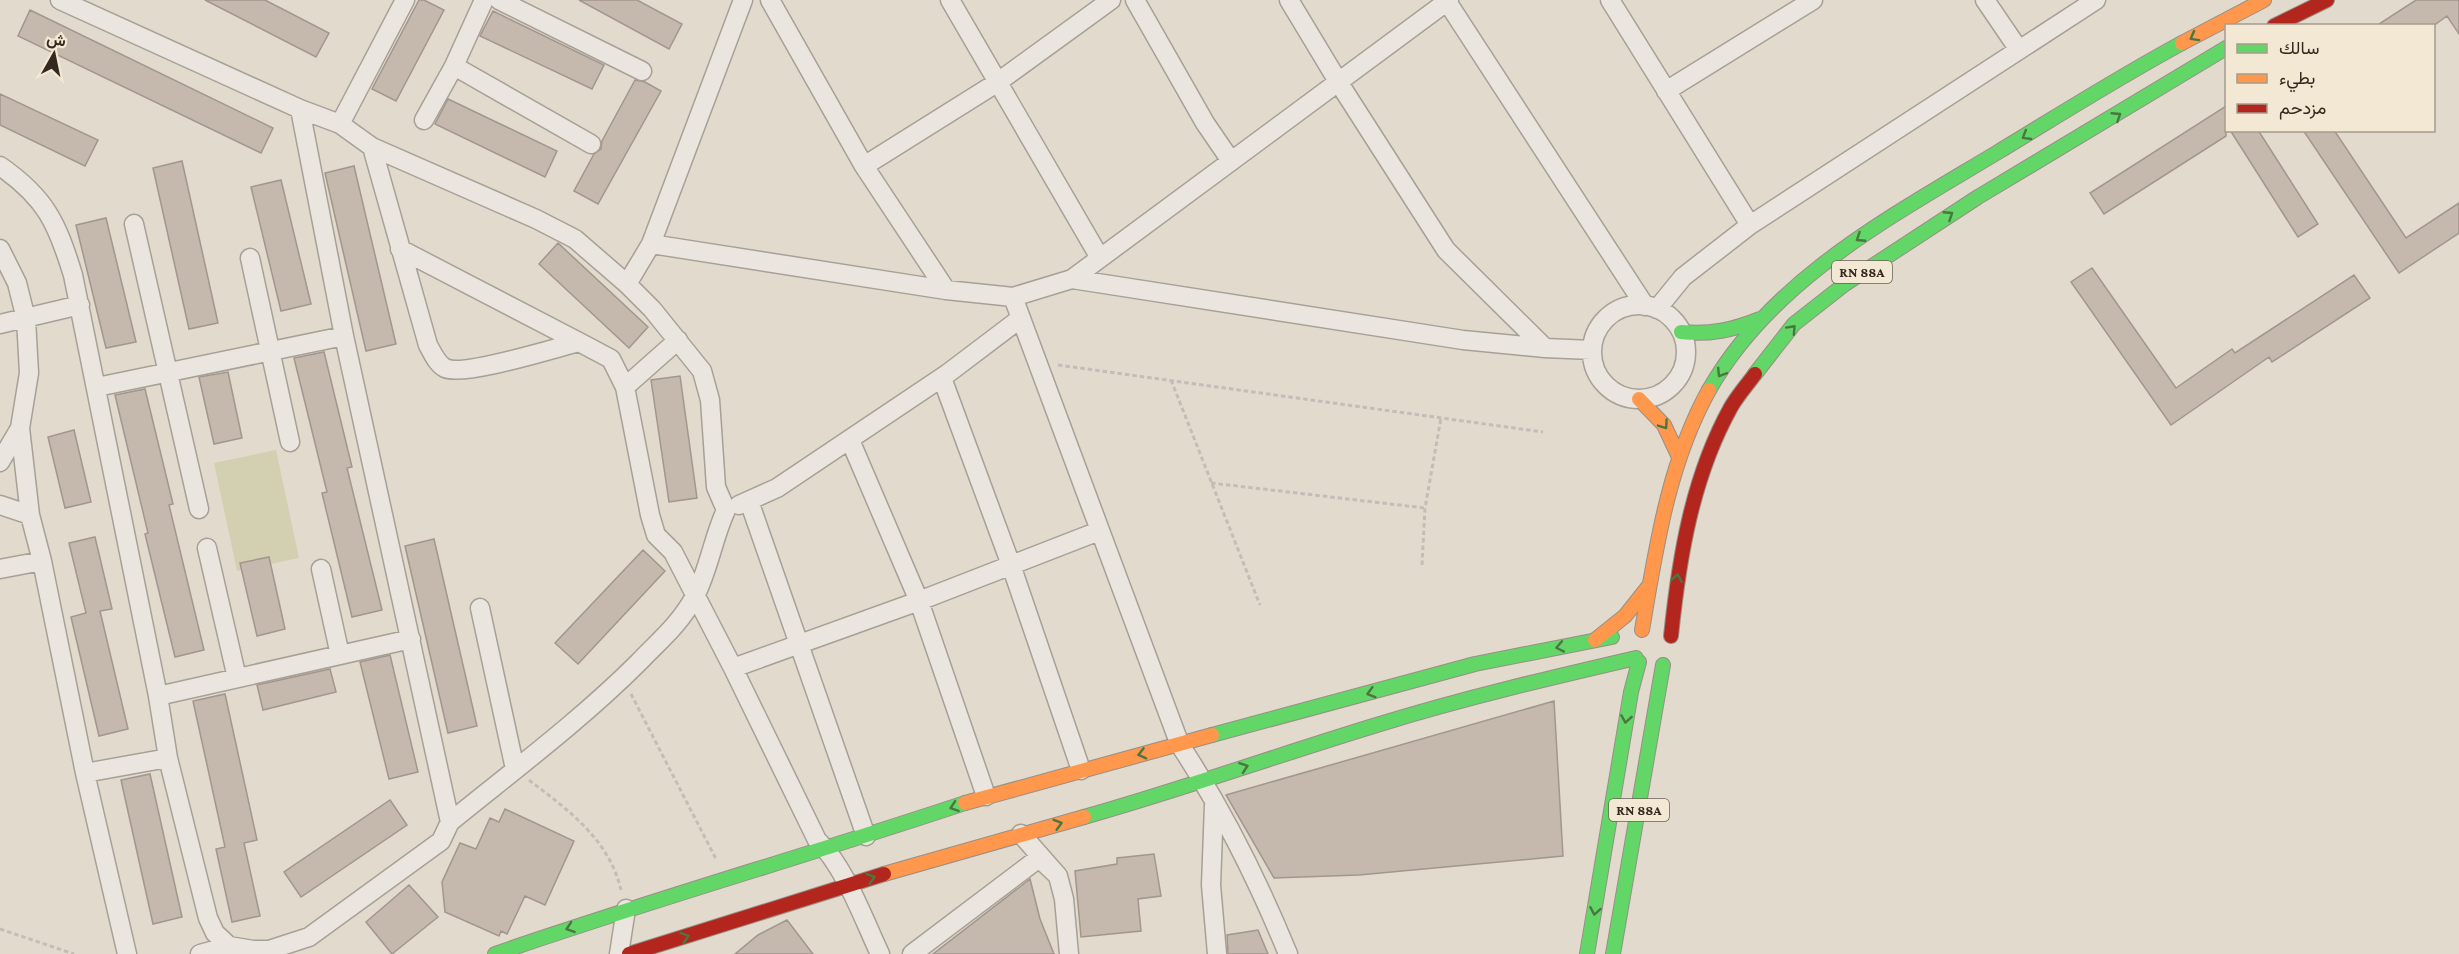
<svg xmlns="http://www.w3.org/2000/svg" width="2459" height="954" font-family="'Crimson Pro',Vazirmatn,serif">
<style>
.green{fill:#d2d0b1}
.building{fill:#c5b9ae;stroke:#a2968d;stroke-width:1.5}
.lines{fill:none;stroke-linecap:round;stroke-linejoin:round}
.street-casing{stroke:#a7a097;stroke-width:21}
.fast-casing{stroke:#978f86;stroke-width:16}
.slow-casing{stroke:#978f86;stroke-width:16}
.jam-casing{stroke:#978f86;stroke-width:16}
.path{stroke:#c3bdb6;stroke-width:3;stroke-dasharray:4.5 3;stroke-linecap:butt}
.street{stroke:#eae6df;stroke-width:18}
.fast{stroke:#63d668;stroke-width:14}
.slow{stroke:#ff974d;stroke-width:14}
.jam{stroke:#b3261e;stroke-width:14}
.oneway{stroke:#4a7740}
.labels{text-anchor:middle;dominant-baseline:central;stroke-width:6;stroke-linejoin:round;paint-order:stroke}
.shield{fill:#f2e8d4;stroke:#6e6255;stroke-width:1.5}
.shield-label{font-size:14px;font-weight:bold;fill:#35291f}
</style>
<rect width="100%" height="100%" fill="#e2dacd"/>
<path class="green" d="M276,450L299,558L237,571L214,463Z"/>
<path class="building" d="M205,0H265L329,33L316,57Z
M419,0H424L444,10L396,101L372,89Z
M579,0H637L682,24L669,49Z
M2416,0H2459V34L2447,16L2433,26H2376Z
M30,10L273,128L261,153L18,36Z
M493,11L604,65L592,89L480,36Z
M635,80L645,82L661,91L598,204L574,191L594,154L601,149L602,141Z
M0,94L98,140L85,166L0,125Z
M448,99L557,151L545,177L435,124Z
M2226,106V136L2104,214L2090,193Z
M2230,130H2258L2318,224L2298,237Z
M2303,130H2334L2406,238L2459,203V233L2399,273Z
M182,161L218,323L189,329L153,168Z
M354,166L396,344L366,351L325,173Z
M281,180L311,304L281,311L251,187Z
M106,218L136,342L106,348L76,225Z
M558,243L648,327L629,348L539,264Z
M2092,268L2176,388L2232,349L2235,353L2354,275L2370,298L2272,362L2269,357L2171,425L2071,282Z
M324,352L352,467L347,468L382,610L352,617L322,493L327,492L294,358Z
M228,372L242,438L214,444L199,377Z
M680,376L697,498L669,502L651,380Z
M145,389L173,504L169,505L204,650L175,657L145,534L148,533L115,395Z
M74,430L91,502L65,508L48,437Z
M95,537L112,609L100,611L128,729L99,736L71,617L86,613L69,543Z
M434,539L477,726L448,733L405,546Z
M643,550L665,571L578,664L555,643Z
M269,557L285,629L257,636L240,563Z
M390,655L418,772L389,779L360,662Z
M330,669L336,692L263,710L257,685Z
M225,694L257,840L244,843L260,916L232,922L216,849L225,847L193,701Z
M1554,701L1563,856L1359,875L1274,878L1226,795Z
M150,774L182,917L153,924L121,780Z
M390,800L407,825L301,897L284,872Z
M505,809L574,841L545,905L525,896L507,934L501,931L499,936L445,912L442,882L460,843L476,849L490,818L499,822Z
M1154,854L1161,896L1138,899L1141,931L1081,937L1075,871L1117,864V858Z
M1030,879L1040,919L1054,954H933Z
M409,885L438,917L392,954L366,922Z
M787,920L813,954H735L758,935Z
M1258,930L1268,954H1228L1227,935Z"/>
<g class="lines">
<g class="street-casing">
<path id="street" d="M499,0L642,71
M743,0L651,244L946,290
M770,0L864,166L946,290L1013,297L1072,279L1463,340L1545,348L1592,350
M950,0L1100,258
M1135,0L1205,123L1231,161
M1289,0L1339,83L1446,250L1545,348
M1446,0L1645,306
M1610,0L1750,225
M1985,0L2019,50
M454,66L591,144
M1666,91L1813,0
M300,109L344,336L450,822
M424,120L454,66L484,0
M340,124L405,0
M372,147L428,345C432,352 437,364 445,368C463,377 555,348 579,342L611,359L625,387L650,515L656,535L673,552L733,668L817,840C845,867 863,918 880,954
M0,166C46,198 57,223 73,275L158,696L168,758L208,918L215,933L229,946L253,950H269L309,937L441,841L450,822C514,770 581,720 639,662C660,640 680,624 695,596C709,569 713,538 726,510L716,487L710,400L702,371L652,309L627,284L575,239L536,219L372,147L340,124L300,109L60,0
M864,166L998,82L1111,0
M134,224L199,509
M0,249L17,283L26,319L29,373L20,428L30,515L42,561L85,773L127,954
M400,249L579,342
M250,258L290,442
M1072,279L1449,0
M627,284L651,244
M1013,297L1180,745C1222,809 1259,883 1288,954
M1592 352a47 47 0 1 1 94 0a47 47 0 1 1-94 0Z
M1657,309L1683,277L1750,225L2096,0
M0,324L80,305
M942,378L1011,565L1081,770
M97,387L344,336
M625,387L678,340
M850,440L919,601L986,796
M0,462L20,428
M749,501L866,836
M0,505L30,515
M739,505L777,488L947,374L1021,318
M207,548L237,678
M0,569L42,561
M321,569L340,655
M480,608L515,769
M733,668L919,601L1099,531
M158,696L411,639
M85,773L168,758
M1214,805L1211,885L1217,954
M1058,876L1064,899L1069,954
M200,954L229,946
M619,954L626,909
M912,954L1039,858L1058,876L1021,834"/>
</g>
<g class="fast-casing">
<path id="fast" d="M1681,332C1710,335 1733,330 1760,319
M1755,374L1794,324L1845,284L1978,197L2226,48
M1709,390C1772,279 1892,216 1998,152C2059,115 2119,77 2182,43
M1212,735L1475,664L1612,637
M1084,817C1183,789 1281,754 1380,724C1464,698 1550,678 1636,658
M495,954C651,900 809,855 965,803
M1587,954L1631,692L1639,662
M1613,954L1663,665"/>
</g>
<g class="slow-casing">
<path id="slow" d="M2182,43L2264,0
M1639,399L1664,425L1679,457
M1642,630C1656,548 1668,464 1709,390
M1595,640L1625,616L1648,587
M965,803L1212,735
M884,874L1084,817"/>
</g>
<g class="jam-casing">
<path id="jam" d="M2274,26L2327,0
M1671,636C1679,558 1692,477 1731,407C1738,395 1747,385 1755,374
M629,954L884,874"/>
</g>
<path class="path" d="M1058,365L1543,432
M1171,380L1260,605
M1211,483L1425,508
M1422,565L1425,508L1441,418
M631,694L716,859
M529,780C568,810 609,839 621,890
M0,929L74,954"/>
<use href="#street" class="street"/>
<use href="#fast" class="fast"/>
<use href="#slow" class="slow"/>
<use href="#jam" class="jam"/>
</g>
<defs><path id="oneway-chevron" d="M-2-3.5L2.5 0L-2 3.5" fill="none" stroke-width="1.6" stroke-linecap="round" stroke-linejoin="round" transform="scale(1.5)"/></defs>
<g class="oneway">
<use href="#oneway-chevron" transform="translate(2194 37) rotate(151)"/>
<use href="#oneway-chevron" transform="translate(2117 116) rotate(-33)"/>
<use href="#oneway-chevron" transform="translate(2026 136) rotate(149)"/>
<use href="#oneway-chevron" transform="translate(1949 215) rotate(-33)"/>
<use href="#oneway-chevron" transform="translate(1860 238) rotate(147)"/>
<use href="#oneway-chevron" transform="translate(1792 329) rotate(-47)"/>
<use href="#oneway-chevron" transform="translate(1721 373) rotate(122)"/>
<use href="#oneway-chevron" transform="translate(1664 425) rotate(55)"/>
<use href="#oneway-chevron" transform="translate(1677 578) rotate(-81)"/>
<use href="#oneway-chevron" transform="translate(1560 647) rotate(169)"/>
<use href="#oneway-chevron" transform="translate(1371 693) rotate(164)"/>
<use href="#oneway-chevron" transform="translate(1626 719) rotate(99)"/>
<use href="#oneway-chevron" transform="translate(1142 754) rotate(166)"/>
<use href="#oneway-chevron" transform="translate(1244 767) rotate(-19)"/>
<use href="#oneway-chevron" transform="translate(954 807) rotate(161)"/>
<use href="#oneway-chevron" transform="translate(1058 824) rotate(-16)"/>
<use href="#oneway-chevron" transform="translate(871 878) rotate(-16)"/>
<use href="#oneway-chevron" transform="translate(1595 911) rotate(100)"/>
<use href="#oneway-chevron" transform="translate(570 928) rotate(161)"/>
<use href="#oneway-chevron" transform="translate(685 937) rotate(-17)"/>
</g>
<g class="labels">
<g class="shield">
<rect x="1832" y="261" width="60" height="22" rx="4.5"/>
<rect x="1609" y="799" width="60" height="22" rx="4.5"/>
</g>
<g class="shield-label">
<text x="1862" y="272">RN 88A</text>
<text x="1639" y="810">RN 88A</text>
</g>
</g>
<rect x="2225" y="24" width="210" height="108" fill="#f2e8d4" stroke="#a69c8c" stroke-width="1.5"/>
<rect x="2237" y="44" width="30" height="9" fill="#63d668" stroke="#a69c8c" stroke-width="1.5"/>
<text x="2279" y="54" font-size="18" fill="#35291f">سالك</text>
<rect x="2237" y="74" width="30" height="9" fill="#ff974d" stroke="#a69c8c" stroke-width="1.5"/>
<text x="2279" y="84" font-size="18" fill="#35291f">بطيء</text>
<rect x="2237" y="104" width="30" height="9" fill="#b3261e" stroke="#a69c8c" stroke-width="1.5"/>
<text x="2279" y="114" font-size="18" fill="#35291f">مزدحم</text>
<g transform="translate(54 54) rotate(9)" stroke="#f2e8d4" stroke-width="4.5" paint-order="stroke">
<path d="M0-4.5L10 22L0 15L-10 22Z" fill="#35291f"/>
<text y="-9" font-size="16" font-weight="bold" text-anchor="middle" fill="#35291f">ش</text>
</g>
</svg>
